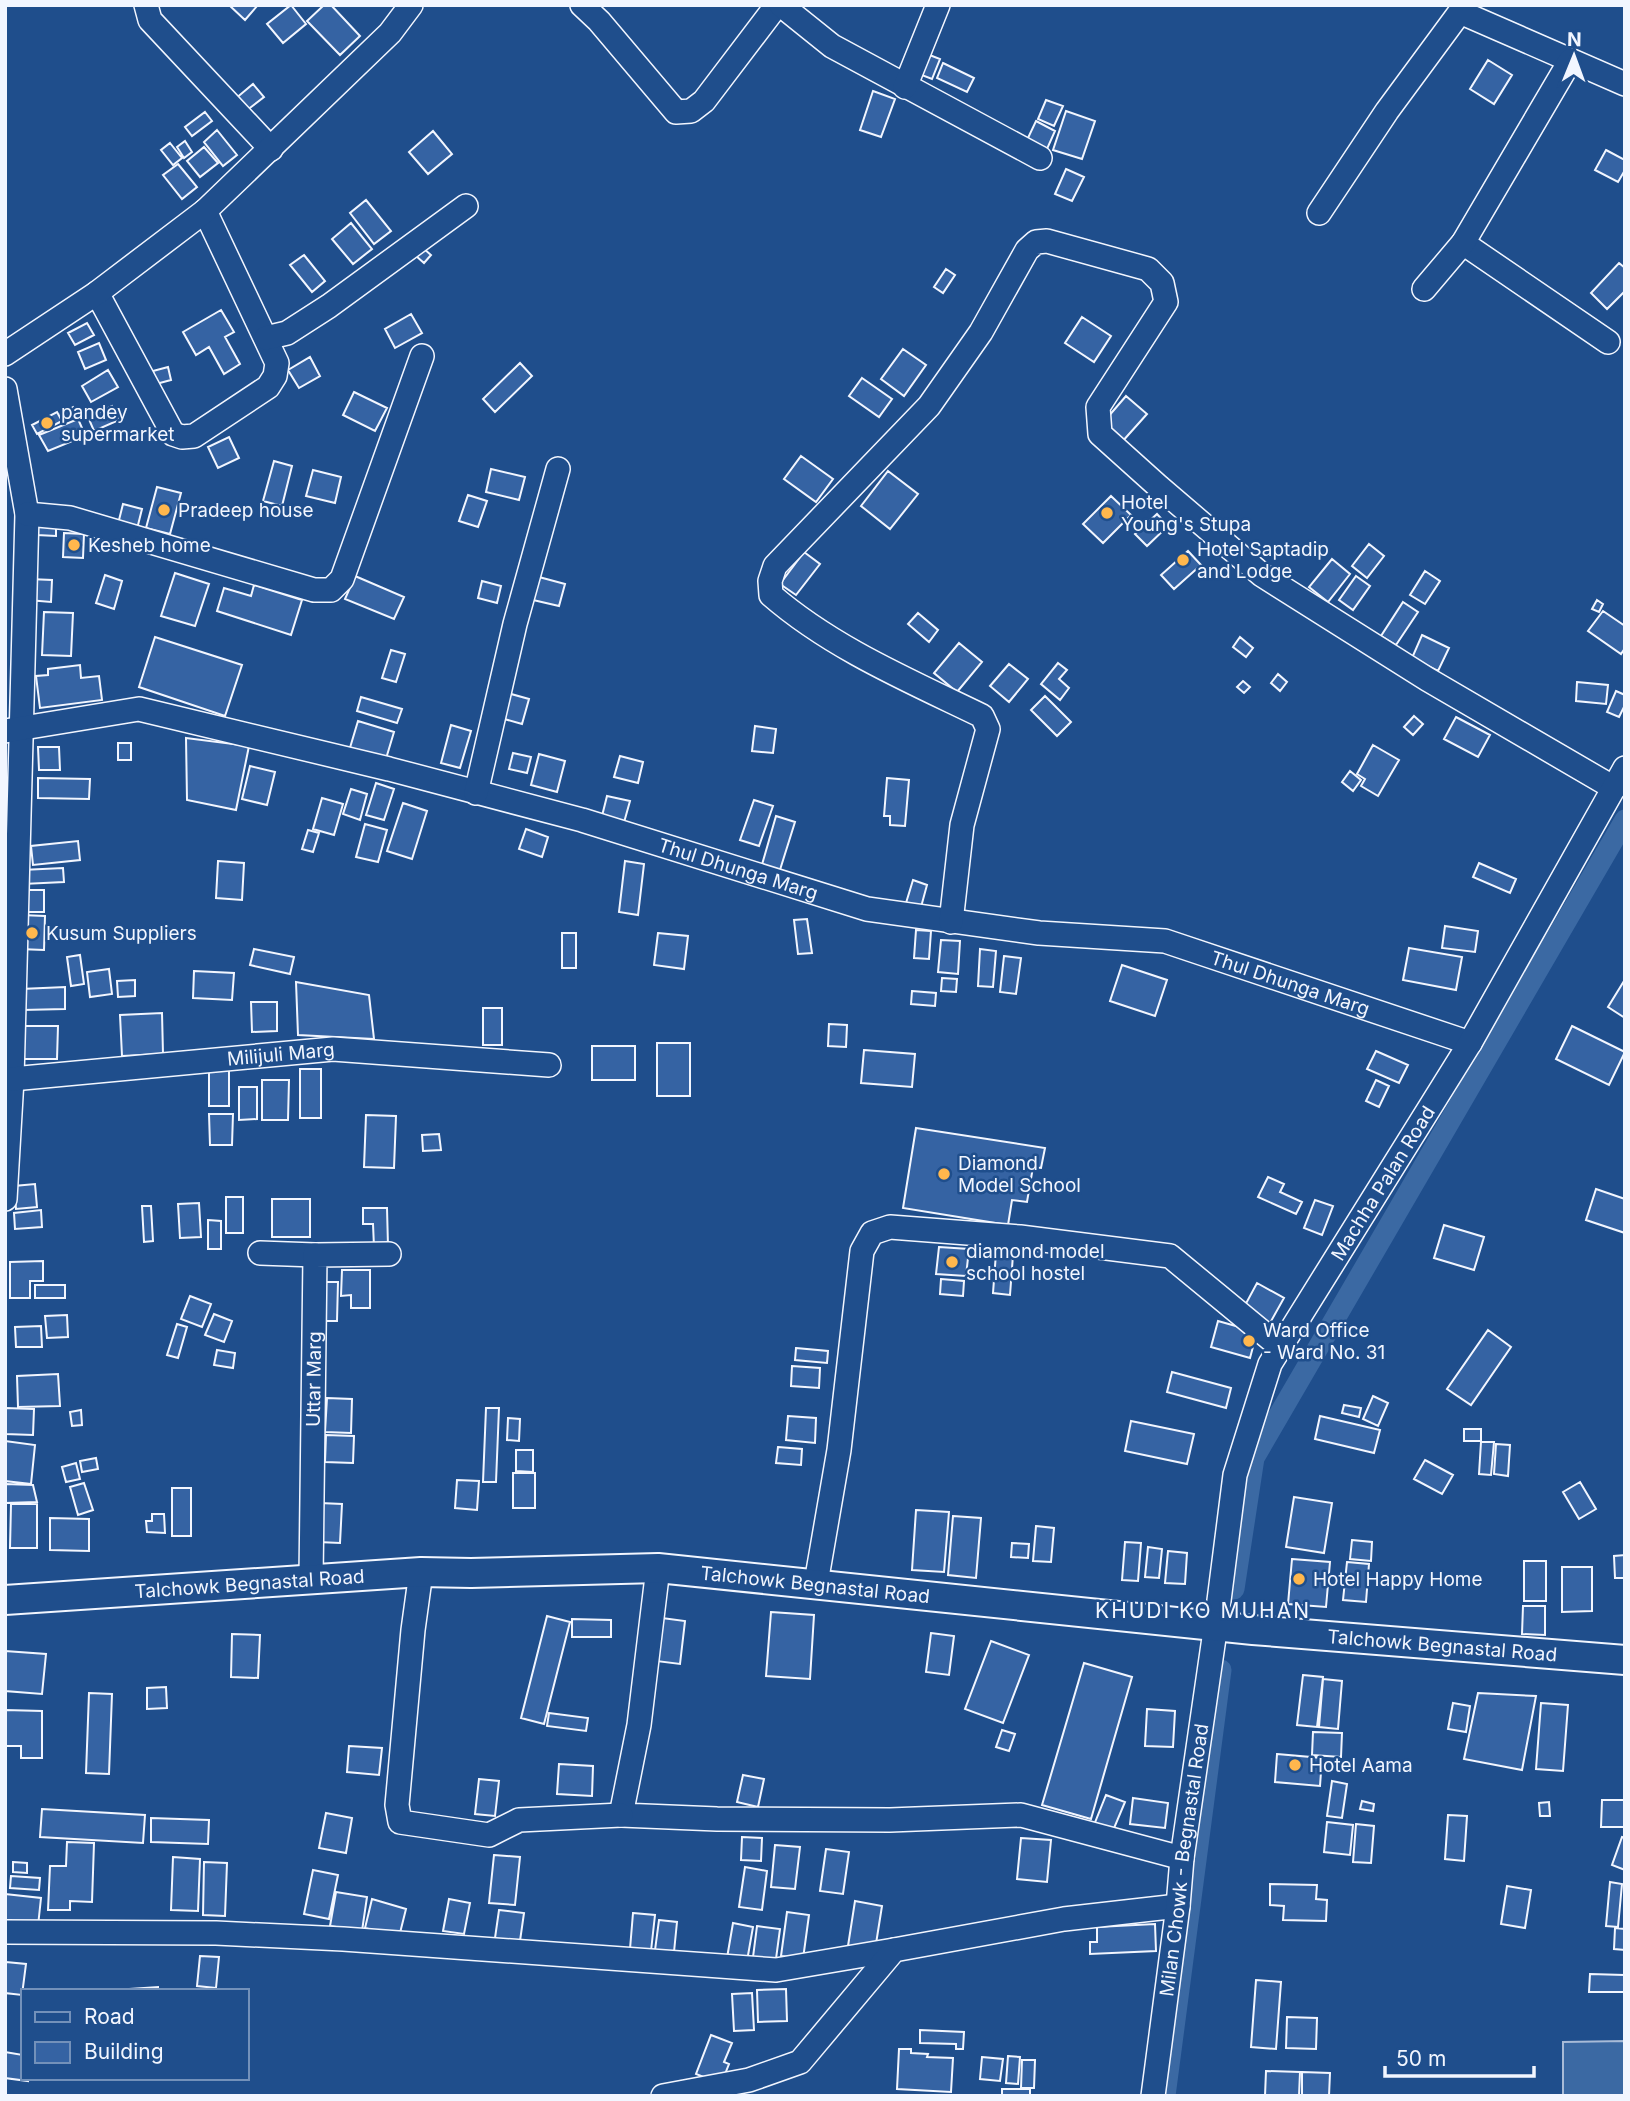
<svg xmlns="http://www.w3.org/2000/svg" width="1630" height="2101" font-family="Inter,sans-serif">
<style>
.water{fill:#3b69a3;stroke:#a8bbd7;stroke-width:2}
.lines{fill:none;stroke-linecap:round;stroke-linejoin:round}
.canal{stroke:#3b69a3;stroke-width:21}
.building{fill:#3563a3;stroke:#f2f6ff;stroke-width:2}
.minor-casing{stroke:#f2f6ff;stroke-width:26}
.major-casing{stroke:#f2f6ff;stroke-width:32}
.minor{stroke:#1f4e8c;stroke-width:23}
.major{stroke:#1f4e8c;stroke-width:28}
.poi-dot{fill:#ffb74d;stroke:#1f4e8c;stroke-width:2.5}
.labels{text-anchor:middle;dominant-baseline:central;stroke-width:5;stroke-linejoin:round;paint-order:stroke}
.poi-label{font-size:19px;fill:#f2f6ff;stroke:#1f4e8c;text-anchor:start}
.street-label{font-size:19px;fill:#f2f6ff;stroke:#1f4e8c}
.neighbourhood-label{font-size:21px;letter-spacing:2px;fill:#f2f6ff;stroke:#1f4e8c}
</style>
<rect width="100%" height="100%" fill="#1f4e8c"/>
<path class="water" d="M1625,2041V2096H1563V2042Z"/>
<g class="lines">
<path class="canal" d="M1234,1589L1254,1458L1625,820
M1165,2096L1221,1670"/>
</g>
<path class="building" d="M229,5H256L257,6L245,20Z
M291,5L306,24L283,43L267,24Z
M324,5H331L360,36L340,55L307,21Z
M927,54L940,59L932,79L919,74Z
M1488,60L1512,75L1494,104L1470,89Z
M943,63L974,78L967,92L937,78Z
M253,84L264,97L246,111L235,99Z
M873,91L895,99L881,137L860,130Z
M1046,100L1063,106L1054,126L1038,119Z
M1066,111L1095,121L1082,159L1053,150Z
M205,112L212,121L192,136L185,127Z
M1036,121L1055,131L1047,149L1027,140Z
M217,130L237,155L223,166L204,142Z
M433,131L452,154L428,174L409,152Z
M185,141L192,152L184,158L177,147Z
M170,143L182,158L173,165L161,150Z
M204,147L218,163L200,177L187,161Z
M1606,150L1625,160V170L1618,182L1595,170Z
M178,164L197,187L182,199L163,175Z
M1066,169L1084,177L1072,201L1055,194Z
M366,200L391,231L374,244L350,213Z
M351,223L372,249L353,264L332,239Z
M423,248L431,255L424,263L416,256Z
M304,255L325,281L312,292L290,265Z
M1619,263L1625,268V291L1607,309L1591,293Z
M946,269L955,275L943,293L934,287Z
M221,310L234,332L225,337L240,364L224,374L209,347L196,355L183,332Z
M411,314L422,333L395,348L385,329Z
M1082,317L1111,336L1094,362L1065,343Z
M87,323L94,335L75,345L68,333Z
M99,343L106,360L85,369L78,352Z
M903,349L926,365L904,396L881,379Z
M310,357L320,376L299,388L288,370Z
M520,363L532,376L495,412L483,399Z
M168,367L171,380L156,384L153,371Z
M108,370L118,387L91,402L82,386Z
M862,378L892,399L879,417L849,396Z
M354,392L387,408L375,431L343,415Z
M1126,396L1147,414L1121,443L1101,425Z
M112,406L119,420L94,431L88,417Z
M73,407L77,414L65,420L61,414Z
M57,412L62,421L37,434L32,425Z
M78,419L82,428L73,432L75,440L48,451L39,435Z
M229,437L239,458L218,468L208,447Z
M801,456L833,479L816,502L784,479Z
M274,461L292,466L282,506L263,501Z
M491,469L525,477L519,500L486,492Z
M313,470L341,477L335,503L306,496Z
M888,471L918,494L890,529L861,506Z
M157,487L181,493L170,534L146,528Z
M468,495L487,501L478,527L459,521Z
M1111,496L1131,515L1103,543L1083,524Z
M123,504L142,509L137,529L118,524Z
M1157,514L1168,526L1147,546L1135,534Z
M38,521L56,522V536L37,535Z
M64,533L84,534L83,558L63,557Z
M1369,544L1384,556L1367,578L1352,566Z
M1188,551L1201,565L1174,589L1161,575Z
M804,552L820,564L796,595L780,584Z
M1332,559L1350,574L1328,602L1309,587Z
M1425,571L1440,581L1425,604L1410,595Z
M175,573L209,584L195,626L161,616Z
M105,575L122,581L114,609L96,603Z
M355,576L404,597L394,619L345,599Z
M1356,576L1370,586L1353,610L1339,600Z
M539,577L565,584L559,606L533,600Z
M29,579L52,580L51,602L28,600Z
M482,581L501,586L497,603L478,598Z
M254,585L302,600L291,635L217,611L224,588L251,596Z
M1597,600L1603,604L1599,612L1592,609Z
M1403,602L1418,612L1396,645L1381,636Z
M1603,611L1625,626V648L1621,654L1588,631Z
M44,612L73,613L71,656L42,655Z
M918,613L938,630L929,642L908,624Z
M1422,635L1449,648L1438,671L1412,658Z
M155,637L242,665L225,716L139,687Z
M1240,637L1253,648L1246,657L1233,647Z
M959,643L982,662L957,692L934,673Z
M391,650L405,654L396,682L382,678Z
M1058,663L1067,670L1059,679L1069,688L1060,700L1041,684Z
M1009,664L1028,679L1009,702L990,686Z
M80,665L81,678L99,676L102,700L40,708L36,676L48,675V669Z
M1278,674L1287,682L1280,691L1271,683Z
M1243,681L1250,687L1244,693L1237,687Z
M1577,682L1608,685L1606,704L1576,701Z
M1616,691L1625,695V705L1619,717L1607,712Z
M504,692L529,699L522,724L497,717Z
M1045,696L1071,722L1057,736L1031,710Z
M361,697L402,709L397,723L357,711Z
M1414,716L1423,724L1413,735L1404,727Z
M1456,717L1490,735L1478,757L1444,739Z
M358,721L394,732L385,762L349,751Z
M451,725L471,731L460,768L441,763Z
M755,726L776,729L773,753L752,751Z
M186,738L249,746L236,810L187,800Z
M118,743H131V760H118Z
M1373,745L1399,760L1378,796L1361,786L1365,779L1357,774Z
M38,747H59L60,770H39Z
M513,753L531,757L527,773L509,769Z
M539,754L565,761L557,792L531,785Z
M620,756L643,762L638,783L614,777Z
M250,766L275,772L267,805L242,799Z
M1350,771L1361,780L1353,791L1342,782Z
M38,778L90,779L89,799L38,798Z
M887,778L909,780L905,826L890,825V816H884Z
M376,783L394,789L384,820L366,815Z
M351,789L367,794L360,820L343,814Z
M607,796L630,801L623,826L601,820Z
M322,798L343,804L334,835L313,829Z
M754,800L773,806L759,846L740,840Z
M403,803L427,811L412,859L387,851Z
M776,816L795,822L779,873L761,868Z
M365,824L387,830L378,862L356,857Z
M526,829L548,837L542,857L519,849Z
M308,830L319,833L313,852L302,849Z
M78,841L80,860L33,865L31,846Z
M218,861L244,863L242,900L216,898Z
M625,861L644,864L638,915L619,912Z
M1479,863L1516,879L1510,893L1473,877Z
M63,868L64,882L23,884L22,870Z
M913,880L927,885L921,907L906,903Z
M23,890H44V912H23Z
M21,915L45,916L44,950L19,949Z
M807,919L812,953L798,954L794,920Z
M1445,926L1478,931L1475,952L1442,948Z
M916,930L931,931L929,959L914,958Z
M562,933H576V968H562Z
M658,933L688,936L684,969L654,965Z
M941,940L960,941L958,974L938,972Z
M1409,948L1462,957L1456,990L1403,980Z
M254,949L294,957L290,974L250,965Z
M980,949L996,951L993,987L978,986Z
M80,955L84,984L71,986L67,957Z
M1004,956L1021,958L1016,994L1000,992Z
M1122,965L1167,980L1155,1016L1110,1001Z
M109,969L112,994L90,997L87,972Z
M194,971L234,973L232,1000L193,998Z
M942,978L957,979L956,992L941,991Z
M135,980V996L118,997L117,981Z
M1624,981H1625V1018L1608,1007Z
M296,982L369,995L374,1039L298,1035Z
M65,987V1009L22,1010L21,989Z
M912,991L936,993L935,1006L911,1004Z
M251,1002H277V1031L252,1032Z
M483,1008H502V1045H483Z
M162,1013L163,1054L122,1056L120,1015Z
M829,1024L847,1025L846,1047L828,1046Z
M14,1026H58L57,1059H13Z
M1572,1026L1625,1052L1609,1085L1556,1059Z
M657,1043H690V1096H657Z
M592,1046H635V1080H592Z
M864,1050L915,1054L912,1087L861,1083Z
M1376,1051L1408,1065L1399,1083L1367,1069Z
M300,1069H321V1118H300Z
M209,1070H229V1106H209Z
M262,1080H289L288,1120H262Z
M1376,1080L1389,1086L1379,1107L1366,1101Z
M239,1087H257V1119L239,1120Z
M209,1114H233L232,1145H210Z
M366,1115L396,1116L394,1168L364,1167Z
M916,1128L1045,1148L1041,1168L1033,1167L1027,1202L1012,1200L1008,1225L903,1208Z
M439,1134L441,1150L423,1151L422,1135Z
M1268,1177L1284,1184L1280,1192L1302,1202L1296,1214L1258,1197Z
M35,1184L37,1207L16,1209L14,1186Z
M1596,1189L1625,1199V1233L1586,1220Z
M226,1197H243V1233H226Z
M272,1199H310V1237H272Z
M1315,1200L1333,1206L1322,1235L1304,1228Z
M199,1203L201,1237L180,1238L178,1204Z
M142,1206H151L153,1241L144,1242Z
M363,1208H387L388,1246L374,1247L373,1224H363Z
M41,1210L42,1227L15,1229L14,1213Z
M208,1220L221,1221V1249H208Z
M1444,1225L1484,1237L1474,1270L1434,1258Z
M939,1247L969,1249L966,1276L936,1274Z
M996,1253L1013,1255L1010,1295L993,1293Z
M43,1261V1281H30V1298H10V1262Z
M342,1270H370V1308H351V1295L341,1296Z
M941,1279L964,1281L963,1296L940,1294Z
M317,1282H338L337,1321H317Z
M1257,1283L1284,1298L1270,1323L1243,1309Z
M35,1285H65V1298H35Z
M190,1296L211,1304L202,1327L181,1319Z
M214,1314L232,1321L224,1342L205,1335Z
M67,1315L68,1337L47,1338L45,1316Z
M1218,1321L1257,1332L1250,1358L1211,1347Z
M177,1324L187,1327L178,1358L167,1355Z
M41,1326L42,1347H16L15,1327Z
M1488,1330L1511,1347L1471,1405L1447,1389Z
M796,1348L828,1351L827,1363L795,1360Z
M217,1350L235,1353L233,1368L214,1365Z
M792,1366L820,1368L819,1388L791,1386Z
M1172,1372L1231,1388L1226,1408L1167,1392Z
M58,1374L60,1406L18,1407L17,1376Z
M1373,1396L1388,1403L1378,1426L1363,1419Z
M327,1398L352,1399L351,1433L325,1432Z
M1344,1405L1361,1408L1359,1417L1342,1413Z
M5,1408L34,1409L33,1435L5,1434Z
M486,1408H499L496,1482H483Z
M81,1410L82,1425L72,1426L70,1412Z
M788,1416L816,1418L815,1443L786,1440Z
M1320,1416L1380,1430L1374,1453L1315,1439Z
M508,1418L520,1419L519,1441L507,1440Z
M1131,1421L1194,1434L1187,1464L1125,1451Z
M1464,1429H1481V1441H1464Z
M326,1435L354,1436L353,1463L325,1462Z
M5,1441L35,1445L31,1484L5,1481Z
M1481,1442H1494L1491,1475L1479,1474Z
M1496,1444L1510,1445L1508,1476L1494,1474Z
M778,1447L802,1449L801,1465L776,1463Z
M516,1450H533V1472L516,1471Z
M96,1458L98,1469L82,1472L80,1461Z
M1425,1460L1453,1475L1442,1494L1414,1479Z
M76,1463L80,1479L66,1482L62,1467Z
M513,1473H535V1508H513Z
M457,1480L479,1481L477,1510L455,1508Z
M1580,1482L1596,1509L1579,1519L1563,1492Z
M84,1483L93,1510L78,1515L70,1487Z
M5,1484L33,1485L37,1502L5,1503Z
M172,1488H191V1536H172Z
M1294,1497L1332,1503L1324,1553L1286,1547Z
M320,1503L342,1504L340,1543L318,1542Z
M11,1504H37V1548H10Z
M916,1510L949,1512L944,1572L912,1570Z
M152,1514H164L165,1533L147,1532L146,1521H152Z
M953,1516L981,1518L976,1578L948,1575Z
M50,1518L89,1519V1551L50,1550Z
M1036,1526L1054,1528L1051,1562L1033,1561Z
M1352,1540L1372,1542L1371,1561L1350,1559Z
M1125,1542L1141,1543L1138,1581L1122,1580Z
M1012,1543L1029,1544L1028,1558L1011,1557Z
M1148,1547L1162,1549L1159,1578L1145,1577Z
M1168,1551L1187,1553L1185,1584L1165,1583Z
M1625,1555V1578H1615L1614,1556Z
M1292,1559L1330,1562L1326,1607L1288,1604Z
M1524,1561H1546V1601H1524Z
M1347,1562L1369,1564L1366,1602L1343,1600Z
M1562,1567H1592V1611L1562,1612Z
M1523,1606H1545V1635L1522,1634Z
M771,1612L814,1615L810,1679L766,1676Z
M547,1616L570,1622L544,1724L521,1718Z
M662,1618L685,1621L680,1664L656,1661Z
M572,1619L611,1620V1637H572Z
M931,1633L954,1636L949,1675L926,1672Z
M232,1634L260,1635L258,1678L231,1677Z
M991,1641L1029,1655L1003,1723L965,1709Z
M5,1651L46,1654L42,1694L5,1691Z
M1084,1663L1132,1677L1091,1819L1042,1805Z
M1303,1675L1323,1677L1317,1727L1297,1725Z
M1323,1679L1342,1681L1338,1729L1319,1727Z
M166,1687L167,1708L147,1709V1688Z
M89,1693L112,1694L109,1774L86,1773Z
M1478,1693L1536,1696L1522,1770L1464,1759Z
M1453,1703L1470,1706L1466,1732L1448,1729Z
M1541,1703L1568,1705L1563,1771L1536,1769Z
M1147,1709L1175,1711L1173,1747L1145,1746Z
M5,1710L42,1711V1758H21V1746H5Z
M549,1713L588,1718L586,1731L547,1726Z
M1002,1730L1015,1734L1009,1751L996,1747Z
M1313,1732L1342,1733L1341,1757L1312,1755Z
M349,1746L382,1748L379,1775L347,1772Z
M1277,1754L1322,1758L1320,1786L1275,1782Z
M559,1764L593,1766L592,1796L557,1794Z
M743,1775L764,1779L758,1807L737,1802Z
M479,1779L499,1781L495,1816L475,1814Z
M1332,1781L1347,1784L1342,1818L1327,1816Z
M1106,1795L1125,1802L1112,1833L1094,1825Z
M1133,1798L1168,1803L1165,1828L1130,1824Z
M1602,1800H1625V1827H1601Z
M1362,1801L1374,1804L1373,1811L1360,1809Z
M1549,1802L1550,1816H1540L1539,1803Z
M42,1809L145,1815L143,1843L40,1837Z
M326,1813L352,1818L346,1853L319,1848Z
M1448,1815L1467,1816L1464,1861L1445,1859Z
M151,1818L209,1820L208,1844L151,1842Z
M1327,1822L1353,1825L1350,1855L1324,1852Z
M1356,1824L1374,1826L1371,1863L1353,1862Z
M742,1837L762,1838L761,1861L741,1860Z
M1622,1837L1625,1838V1870L1612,1865Z
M1021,1838L1051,1840L1047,1882L1017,1879Z
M67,1842L94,1843L92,1902L70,1901V1910H48L50,1866H66Z
M775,1845L800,1847L795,1889L771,1887Z
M826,1849L849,1852L843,1894L820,1891Z
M494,1855L520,1857L515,1905L489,1903Z
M173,1857L200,1859L198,1911L171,1910Z
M13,1862L27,1863V1873L13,1872Z
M204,1862L227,1863L225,1916L203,1915Z
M745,1867L767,1871L762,1910L739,1907Z
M313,1870L338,1875L329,1919L304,1914Z
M11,1876L40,1878L39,1890L10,1888Z
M1610,1882L1622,1884L1618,1927L1606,1926Z
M1270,1884L1317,1885L1316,1899L1327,1900L1326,1921L1283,1920L1284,1906L1270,1905Z
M1507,1886L1531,1890L1525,1928L1501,1924Z
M336,1892L367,1897L362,1931L330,1926Z
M5,1894L41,1898L38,1926L5,1923Z
M372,1899L406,1909L399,1937L365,1928Z
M449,1899L470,1903L464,1934L443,1931Z
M855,1901L882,1906L875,1950L848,1946Z
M499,1910L524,1913L519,1948L494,1945Z
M787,1912L809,1915L803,1959L781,1956Z
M633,1913L655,1915L651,1951L630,1949Z
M659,1920L677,1922L674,1952L655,1950Z
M733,1923L753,1927L747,1961L727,1958Z
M1155,1924L1156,1951L1090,1954V1942H1097V1927Z
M757,1926L780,1929L776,1959L753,1957Z
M1615,1928L1625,1929V1950L1614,1949Z
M200,1956L219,1957L216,1988L197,1986Z
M6,1962L26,1964L22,1995L5,1993Z
M1590,1974L1624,1975V1992H1589Z
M1256,1980L1281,1982L1276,2049L1251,2047Z
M158,1987V1991H130V1989Z
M786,1989L787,2021L758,2022L757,1990Z
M752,1993L754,2030L734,2031L732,1994Z
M1287,2017L1317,2018L1316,2049L1286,2048Z
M920,2030L964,2032L963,2049H956V2044L920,2043Z
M711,2035L732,2043L724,2062L729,2064L721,2084L696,2074Z
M899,2049H911V2053L928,2054L927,2057L953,2058L951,2092L897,2089Z
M5,2052L23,2055V2078H28V2081L5,2078Z
M1008,2056L1020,2057L1018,2084L1006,2083Z
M982,2057L1003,2059L1000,2081L980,2079Z
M1022,2060H1035L1034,2088H1021Z
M1266,2071L1300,2072L1299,2096H1265Z
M1302,2072L1330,2073L1329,2096H1302Z
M1002,2089H1030V2096H1002Z"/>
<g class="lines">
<g class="minor-casing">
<g id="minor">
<path d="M146,5L150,20L271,149"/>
<path d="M582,5L599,21L676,112L691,111L704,101L777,5"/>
<path d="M781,5L832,46L1040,158"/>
<path d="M905,87L938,5"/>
<path d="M1319,213L1387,111L1460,12L1625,84"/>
<path d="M1463,243L1608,342"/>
<path d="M1424,289L1463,243L1570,61"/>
<path d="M97,293L173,434L182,437L194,436L268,387L275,376L277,363L205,211"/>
<path d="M266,338L287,333L329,306L466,206"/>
<path d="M5,354L97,293L205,211L390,33L411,5"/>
<path d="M5,389L27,514L12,1079L5,1199"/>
<path d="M27,514L70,518L314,590H331L342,579L422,356"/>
<path id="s1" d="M5,731L139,709L389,769L582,820L867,909L1039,933L1165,941L1470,1043"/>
<path d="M476,793L515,624L558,469"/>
<path d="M951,922L962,825L988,729L982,716C910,681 832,648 771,595L770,581L775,566L929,406L981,332L1027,250L1036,242L1047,241L1148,269L1162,283L1166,302L1098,407L1100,434L1159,487L1262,575L1427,679L1614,788"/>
<path id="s2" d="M12,1079L333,1049L549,1065"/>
<path d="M260,1253L315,1255"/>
<path d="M658,1568L639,1725L621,1815L717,1819L890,1820L1021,1815L1182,1858"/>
<path d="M421,1572L413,1630L397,1805L400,1822L489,1835L519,1820L621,1815"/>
<path id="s3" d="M311,1579L315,1255L389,1254"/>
<path d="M816,1583L839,1450L862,1251L872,1233L890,1227L1020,1237L1170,1256L1279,1346"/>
<path d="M5,1932L216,1933L343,1939L776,1970L894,1950"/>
<path d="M663,2096L749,2080L800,2062L894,1950L1064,1919L1178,1906"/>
<path id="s4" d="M1153,2096L1178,1906L1182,1858L1216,1624L1235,1475L1270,1364L1470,1043L1625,768"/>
</g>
</g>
<g class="major-casing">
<g id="major">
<path id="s5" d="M5,1600L421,1572L471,1573L658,1568L1253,1630L1625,1660"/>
</g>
</g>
<use href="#minor" class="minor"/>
<use href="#major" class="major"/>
</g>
<g class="poi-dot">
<circle cx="47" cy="423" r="7"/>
<circle cx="164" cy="510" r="7"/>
<circle cx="1107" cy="513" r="7"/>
<circle cx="74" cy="545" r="7"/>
<circle cx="1183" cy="560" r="7"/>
<circle cx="32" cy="933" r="7"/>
<circle cx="944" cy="1174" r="7"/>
<circle cx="952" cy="1262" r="7"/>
<circle cx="1249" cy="1341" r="7"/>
<circle cx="1299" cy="1579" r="7"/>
<circle cx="1295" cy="1765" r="7"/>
</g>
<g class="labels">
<g class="poi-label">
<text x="61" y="412">pandey<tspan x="61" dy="22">supermarket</tspan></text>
<text x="1121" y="502">Hotel<tspan x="1121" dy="22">Young's Stupa</tspan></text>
<text x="178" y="510">Pradeep house</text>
<text x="88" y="545">Kesheb home</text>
<text x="1197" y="549">Hotel Saptadip<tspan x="1197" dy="22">and Lodge</tspan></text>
<text x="46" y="933">Kusum Suppliers</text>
<text x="958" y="1163">Diamond<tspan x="958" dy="22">Model School</tspan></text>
<text x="966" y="1251">diamond model<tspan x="966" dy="22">school hostel</tspan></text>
<text x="1263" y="1330">Ward Office<tspan x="1263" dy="22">- Ward No. 31</tspan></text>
<text x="1313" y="1579">Hotel Happy Home</text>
<text x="1309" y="1765">Hotel Aama</text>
</g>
<g class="street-label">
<text stroke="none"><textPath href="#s1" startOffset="756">Thul Dhunga Marg</textPath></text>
<text stroke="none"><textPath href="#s1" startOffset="1323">Thul Dhunga Marg</textPath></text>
<text stroke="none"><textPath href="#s2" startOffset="270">Milijuli Marg</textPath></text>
<text stroke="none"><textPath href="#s4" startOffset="956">Machha Palan Road</textPath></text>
<text stroke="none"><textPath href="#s3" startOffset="200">Uttar Marg</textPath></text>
<text stroke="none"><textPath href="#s5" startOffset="245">Talchowk Begnastal Road</textPath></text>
<text stroke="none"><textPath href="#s5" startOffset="812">Talchowk Begnastal Road</textPath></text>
<text stroke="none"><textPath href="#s5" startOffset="1442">Talchowk Begnastal Road</textPath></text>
<text stroke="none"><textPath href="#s4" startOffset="238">Milan Chowk - Begnastal Road</textPath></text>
</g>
<g class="neighbourhood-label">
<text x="1203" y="1610">KHUDI KO MUHAN</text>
</g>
</g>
<rect width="1630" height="2101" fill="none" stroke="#f2f6ff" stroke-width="14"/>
<rect x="21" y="1989" width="228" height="91" fill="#1f4e8c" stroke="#7391ba" stroke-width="2"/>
<rect x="35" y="2012" width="35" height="10" fill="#1f4e8c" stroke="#7391ba" stroke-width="2"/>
<text x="84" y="2024" font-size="21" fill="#f2f6ff">Road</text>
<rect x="35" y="2042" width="35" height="21" fill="#3563a3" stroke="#7391ba" stroke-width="2"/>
<text x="84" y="2059" font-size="21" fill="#f2f6ff">Building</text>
<g transform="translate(1574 56) rotate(1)" stroke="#1f4e8c" stroke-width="5" paint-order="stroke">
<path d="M0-5L12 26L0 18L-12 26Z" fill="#f2f6ff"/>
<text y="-10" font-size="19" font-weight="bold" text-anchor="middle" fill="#f2f6ff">N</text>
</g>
<path d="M1385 2066v10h149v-10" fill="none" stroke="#f2f6ff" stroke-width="3.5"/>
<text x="1396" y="2066" font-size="21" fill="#f2f6ff" stroke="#1f4e8c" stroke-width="5" paint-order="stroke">50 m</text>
</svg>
